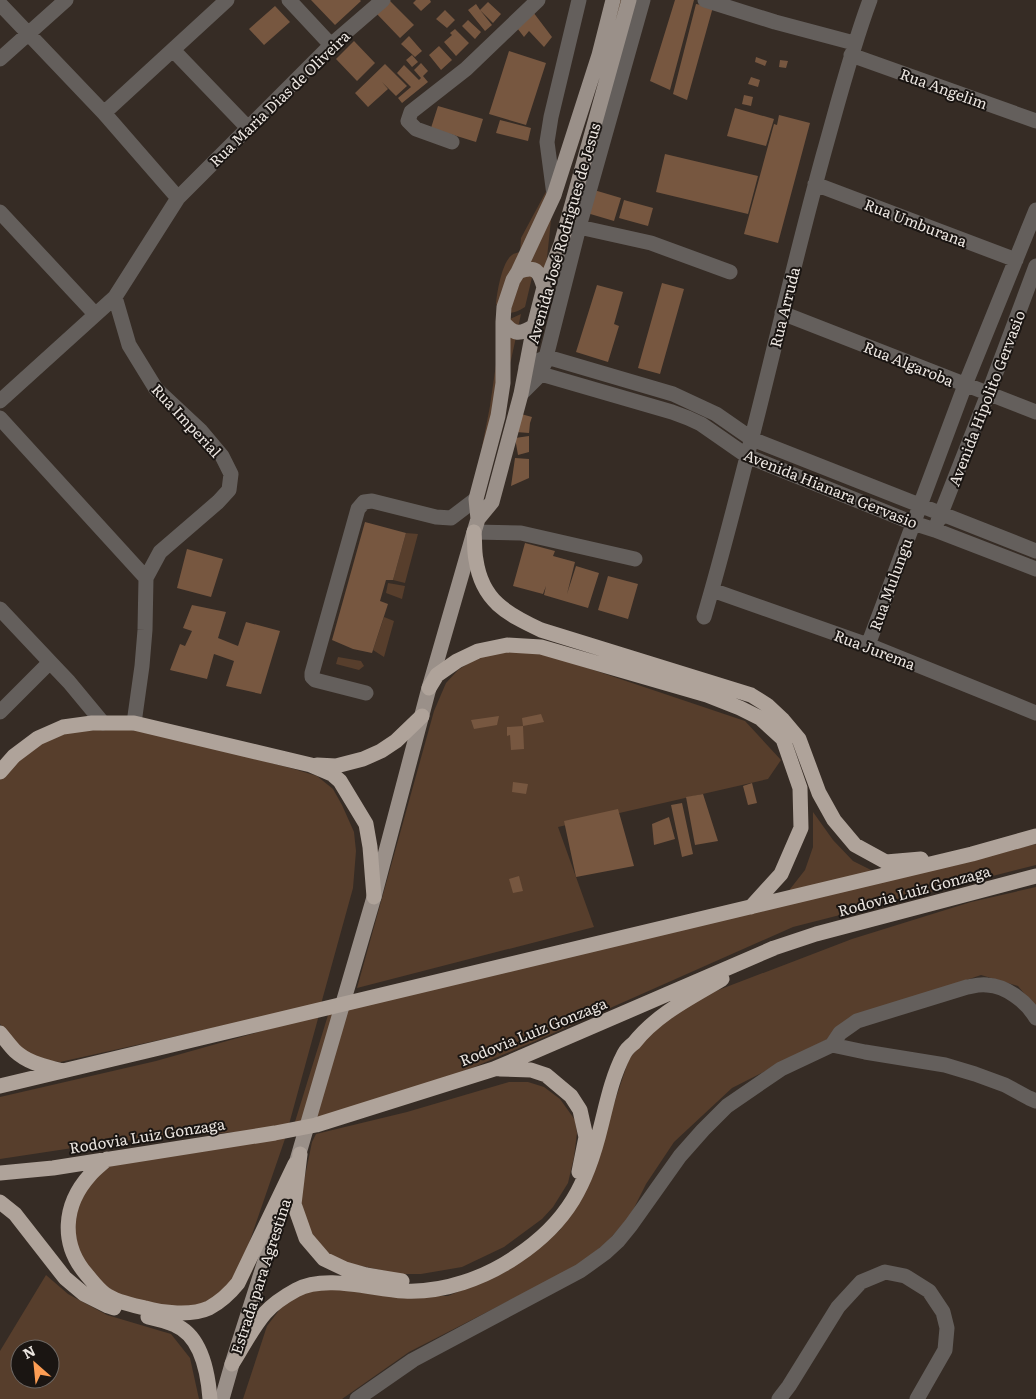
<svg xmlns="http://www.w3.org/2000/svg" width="1036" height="1399" font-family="Literata,serif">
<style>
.green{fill:#573e2c;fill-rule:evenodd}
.building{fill:#775740}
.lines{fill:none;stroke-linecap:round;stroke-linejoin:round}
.minor{stroke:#645f5c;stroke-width:15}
.major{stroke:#9a9089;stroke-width:15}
.highway{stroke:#afa39a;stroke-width:15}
.labels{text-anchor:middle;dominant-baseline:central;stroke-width:4;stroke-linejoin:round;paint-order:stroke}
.street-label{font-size:15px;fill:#ebe5e0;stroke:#1a1512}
</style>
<rect width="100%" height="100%" fill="#362c25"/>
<path class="green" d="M613,0H622L620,30L583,107L552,210L544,287L534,269L525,307C512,315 507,315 496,304C497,292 502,262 512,255C514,253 517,253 520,252L521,238L570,147Z
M521,314L511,360L481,452L490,406L496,364L510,319Z
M406,533L418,534L405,583L393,580Z
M388,583L405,586L402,599L386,593Z
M384,617L394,621L384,657L373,650Z
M512,648L543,653L745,721L781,760L768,779L558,827L594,927L357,988L434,711L446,683L458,670L483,654Z
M338,657L361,661L364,666L359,670L336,664Z
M135,727L294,769L317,776L333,789L342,805L354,832L356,851L353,888L321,1004L60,1062C28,1058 19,1048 0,1024V780L17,761L43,742L69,732Z
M813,812L833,840L853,861L879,874L787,893L805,870L813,847Z
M1036,844V865L793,927L538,1040L460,1073L294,1125L329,1012Z
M1036,887V1008L1018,986L981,975L880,1010L826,1040L732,1088L674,1142L646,1184L630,1216L608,1241L579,1265L409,1352L342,1399H243L267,1326L283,1305L301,1292L328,1288L386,1296H448L505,1272L560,1230L584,1193L629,1059L651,1032L668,1017L708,994L852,939L971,902Z
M319,1015L288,1128L119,1141L0,1159V1097L156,1061Z
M509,1082H528L544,1087L560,1099L575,1120L577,1133L574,1157L568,1183L553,1207L542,1219L504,1247L462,1267L421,1274H400L347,1263L326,1253L309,1233L299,1205L312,1142L316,1134L407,1112Z
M287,1133L236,1281L208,1305L160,1309L106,1293L71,1244L76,1200L108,1163Z
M46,1275L68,1294L107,1315L171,1334L190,1358L199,1399H0V1351ZM20,1349H50V1379H20Z"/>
<path class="building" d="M311,0H360L361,1L335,25Z
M389,0L414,25L400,38L376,13Z
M416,0H430L431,2L421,11L413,3Z
M675,0H694L670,90L650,81Z
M488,2L501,14L493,23L480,10L492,25L485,31L468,10L476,4L480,10Z
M696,4L713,7L687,100L673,94Z
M275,6L290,22L264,45L249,29Z
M530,8L552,37L544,47L529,31L524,37L514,24Z
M445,10L455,20L447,28L436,19Z
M468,20L481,32L475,39L462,26Z
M455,29L469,43L456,56L444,42L452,35L450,33Z
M409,36L422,51L415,57L401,44Z
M354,41L375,63L357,81L336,59Z
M439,46L452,60L441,70L429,55Z
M509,51L546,63L526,125L489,114Z
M412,55L418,62L412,67L406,60Z
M756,57L767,61L765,66L755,62Z
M780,60L788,61L786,68L779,67Z
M421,63L428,71L423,76L428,82L402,103L398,98L411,87L397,73L404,65L419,80L421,78L414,70Z
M385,64L407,86L396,96L382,82L388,89L368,107L355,93Z
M751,77L760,80L758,87L748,84Z
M744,95L753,97L751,106L742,104Z
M438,106L483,119L476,142L431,128Z
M735,108L774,119L766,146L727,136Z
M779,115L810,123L778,243L744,234L774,124L777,125Z
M500,120L531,128L528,141L496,133Z
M665,154L758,176L748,214L656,192Z
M594,190L621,198L614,221L587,213Z
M624,200L653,208L648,226L619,218Z
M662,283L684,289L660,374L638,368Z
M597,285L623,292L614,324L619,326L608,362L576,352Z
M521,414L532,417L530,423L529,433L516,432Z
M529,436V452L518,455L515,438Z
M515,458L529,459V478L511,486Z
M365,522L406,533L393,580H386L380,601L388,604L372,653L353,649L332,640Z
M525,543L555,551L553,556L575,562L567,594L576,566L599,573L588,608L544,595L546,586L543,594L513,586Z
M187,549L223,559L211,597L177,588Z
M608,576L638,584L628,619L598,610Z
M192,605L226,612L218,638L238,646L246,622L280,631L261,694L226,686L234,661L214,654L207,679L170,670L180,644L185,646L192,631L183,628Z
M541,714L544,722L523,726L524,749L511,750L510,735L507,736V727L523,726L522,718Z
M499,716L497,725L474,729L471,720Z
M513,782L528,784L526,794L512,792Z
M752,783L757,803L748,805L743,786Z
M703,794L718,841L695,845L686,797Z
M682,803L693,854L682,857L671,805Z
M618,809L634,866L576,877L564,821Z
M669,817L675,839L654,845L652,824Z
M519,876L523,891L513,893L509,879Z"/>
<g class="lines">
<path class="minor" d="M289,0L331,45
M705,0L775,22L854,43
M0,4L104,113L178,198
M173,50L248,128
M851,55L1036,121
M0,59L66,0
M104,113L227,0
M452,142L416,129L408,121L411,112L466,69L538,0
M815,184L1016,260
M554,195L547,142L551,117L579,0
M0,212L95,314
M579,227L651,243L730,272
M115,297L129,345L156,389L201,431L222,456L231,474L229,490L218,502L160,552L146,578L145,630L142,666L134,723
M782,313L1036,412
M544,365L579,227L643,0
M526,366L547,357L673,394L716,414L752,439L1036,551
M521,394L541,374L672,412L688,418L701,424L747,456L913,523L935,530L1036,569
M0,401L115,297L178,198L331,45L383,0
M0,418L146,578
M938,521L988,394L1036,266
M474,532L521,533L635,559
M712,590L868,645L1036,713
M0,609L50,662
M704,617C749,464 781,309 823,156C838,103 851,51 870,0
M868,645L965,385L1036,210
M366,693L315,680L312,677V673L358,509L364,502L372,501L436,517L451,518L476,499
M0,712L50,662L69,682L103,723
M832,1045L865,1052L945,1065L975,1074L1005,1085L1029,1098L1036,1101
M357,1399L413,1360L580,1271L605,1253L618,1241L631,1225L680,1156L703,1130L727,1106L781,1069L832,1045L840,1033L857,1021L967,987C973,986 980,984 987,985C1006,986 1026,1001 1036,1018
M779,1399L789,1386L838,1307L861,1282L885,1272L905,1276L929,1291L943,1312L947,1328L945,1350L917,1399"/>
<path class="major" d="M518,272C536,265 539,271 544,287
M503,322C514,335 520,335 534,326
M478,519L476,499L498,416L503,383V322L504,307L513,280L518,272L554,195L599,55L613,0
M295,1167L374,897L429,688L474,532L478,519L492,502L521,394L534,326L544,287L561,244L629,0
M222,1399L232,1364L288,1189"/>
<path class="highway" d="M474,532C475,541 474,551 476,560C482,601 507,614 541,630L751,695L767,705L783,720L799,739L819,793L834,820L855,845L886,862L921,859
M429,688L437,675L457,661L478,651L507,645L541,647L707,695L740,708L760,718L783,739L800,788L801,828L781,874L751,907
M317,765L336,766L363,759L381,751L396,741L422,716
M0,772L14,756L38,738L63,727L92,723H134L311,765L332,774L340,781L366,824L370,847L374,897
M0,1033C5,1039 10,1046 15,1051C28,1063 44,1066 59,1070
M500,1069L531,1070L546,1075L571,1096L580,1110L586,1137L579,1172
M0,1086L972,854L1036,836
M300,1154L294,1204L306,1238L324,1259L345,1269L366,1275L402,1281
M107,1159C102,1164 95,1169 90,1175C63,1205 60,1244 87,1275C93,1282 98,1289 105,1294C116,1302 132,1305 145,1308C162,1313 192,1316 209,1308C220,1302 230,1293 238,1283L295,1164
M0,1173L53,1168L275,1133L316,1125L494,1069L774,948L816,934L1036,876
M0,1202L15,1214L65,1278L84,1294L108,1306L114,1308
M148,1317C157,1319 166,1321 175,1325C202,1336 208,1373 210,1399
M232,1364C243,1347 252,1328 265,1313C273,1304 285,1296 296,1290C325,1274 371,1289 404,1291C443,1293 485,1278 517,1256C568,1222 587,1184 601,1126C607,1102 612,1077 624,1054C626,1050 630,1046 634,1043C657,1014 690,998 722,979"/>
</g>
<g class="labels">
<g class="street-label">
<text transform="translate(944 88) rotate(20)">Rua Angelim</text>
<text transform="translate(279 98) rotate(-44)">Rua Maria Dias de Oliveira</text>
<text transform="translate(916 222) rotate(21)">Rua Umburana</text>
<text transform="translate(563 233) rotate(-74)">Avenida José Rodrigues de Jesus</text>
<text transform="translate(784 307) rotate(-76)">Rua Arruda</text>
<text transform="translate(909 363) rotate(22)">Rua Algaroba</text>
<text transform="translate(986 398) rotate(-69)">Avenida Hipolito Gervasio</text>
<text transform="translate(187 420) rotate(47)">Rua Imperial</text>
<text transform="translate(831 488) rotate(22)">Avenida Hianara Gervasio</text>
<text transform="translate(890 584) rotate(-70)">Rua Mulungu</text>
<text transform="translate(875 649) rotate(21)">Rua Jurema</text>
<text transform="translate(914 890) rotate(-15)">Rodovia Luiz Gonzaga</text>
<text transform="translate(533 1031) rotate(-22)">Rodovia Luiz Gonzaga</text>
<text transform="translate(147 1135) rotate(-9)">Rodovia Luiz Gonzaga</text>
<text transform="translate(260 1276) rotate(-72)">Estrada para Agrestina</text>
</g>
</g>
<g transform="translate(35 1364) rotate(333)"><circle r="24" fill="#1a1512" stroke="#6e6864"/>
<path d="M0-4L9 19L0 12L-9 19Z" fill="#fc9d54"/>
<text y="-8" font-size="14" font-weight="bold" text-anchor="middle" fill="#ebe5e0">N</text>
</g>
</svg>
